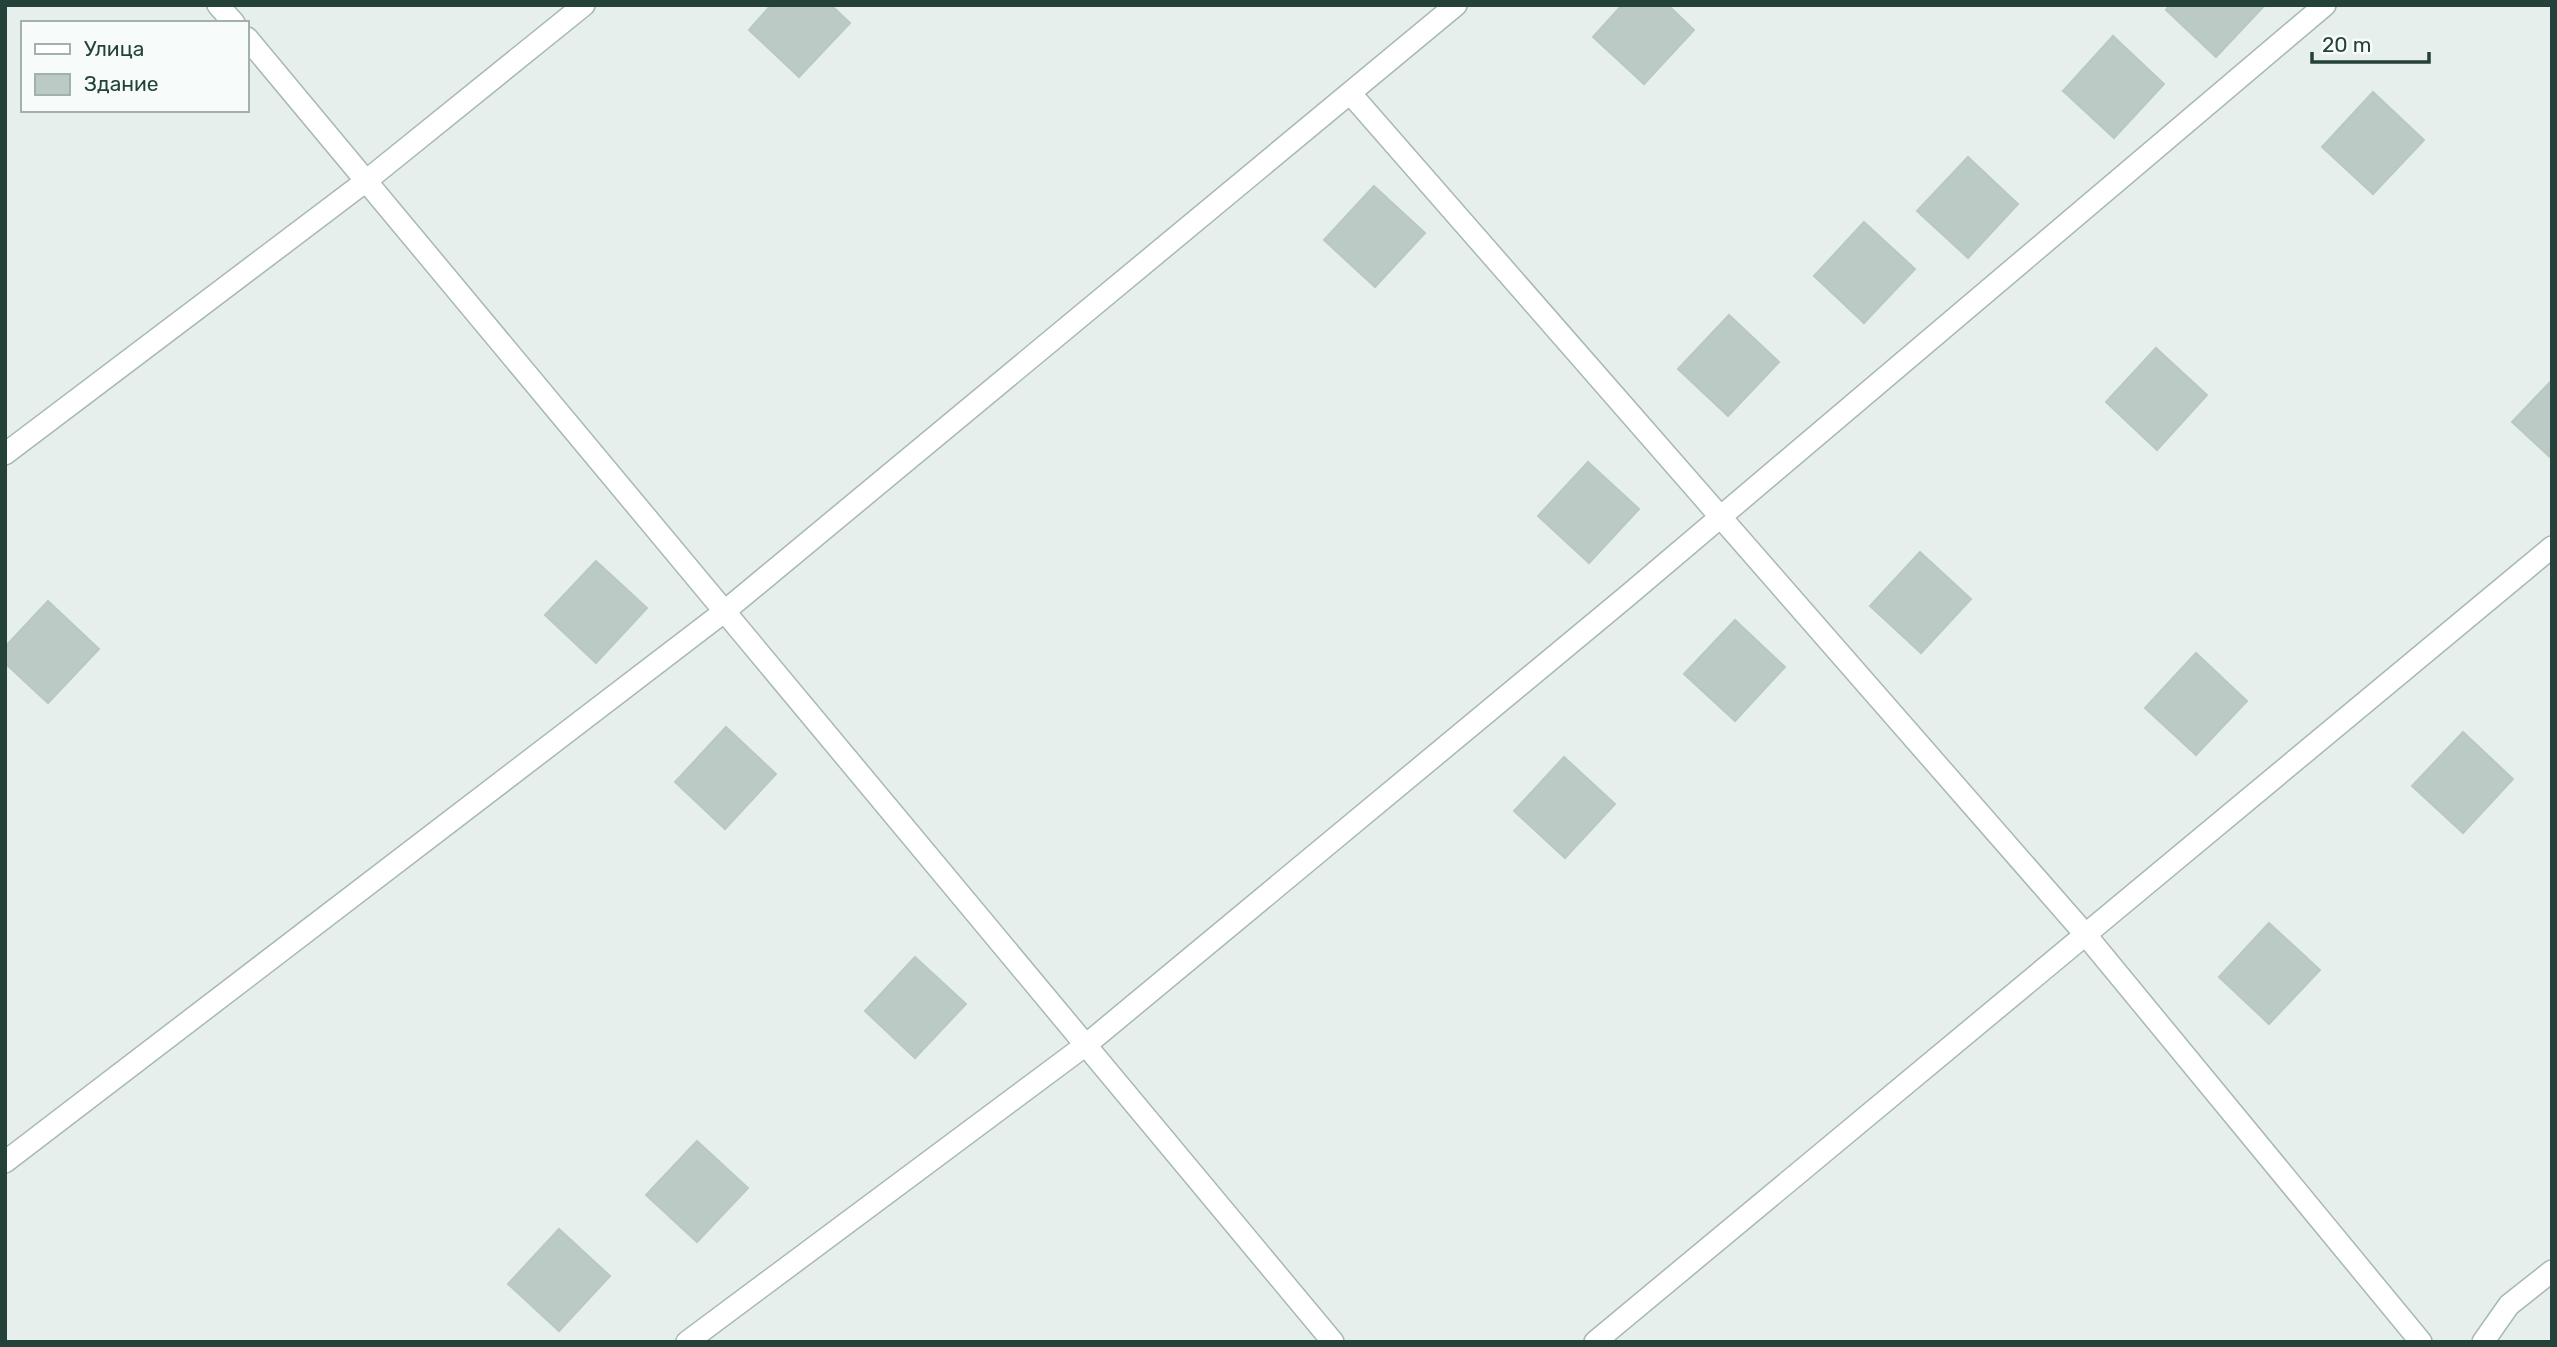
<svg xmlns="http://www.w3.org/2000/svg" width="2557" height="1347" font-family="Rubik,sans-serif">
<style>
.building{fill:#bbcac4;stroke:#b8c9c2;stroke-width:2}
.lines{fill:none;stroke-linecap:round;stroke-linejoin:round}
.minor-casing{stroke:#a8b8b2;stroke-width:24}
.minor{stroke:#fff;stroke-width:21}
</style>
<rect width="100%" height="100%" fill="#e6efeb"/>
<path class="building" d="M771,5H831L850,23L799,77L749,30Z
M1622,5H1668L1694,30L1644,84L1593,37Z
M2170,5H2265L2216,57L2166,10Z
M2113,36L2164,84L2114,138L2063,91Z
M2373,92L2424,140L2373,194L2322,147Z
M1968,157L2018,204L1968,258L1917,211Z
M1374,186L1425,233L1375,287L1324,240Z
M1864,222L1915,269L1864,323L1814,276Z
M1729,315L1779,362L1728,416L1678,369Z
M2156,348L2207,395L2157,450L2106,402Z
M2552,380V459L2512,422Z
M1588,462L1639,509L1589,563L1538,516Z
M1920,552L1971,599L1921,653L1870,606Z
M596,561L647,608L596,663L545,615Z
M48,601L99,649L48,703L5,663V647Z
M1735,620L1785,667L1735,721L1684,674Z
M2196,653L2247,701L2196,755L2145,708Z
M726,727L776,774L725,829L675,782Z
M2463,732L2513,779L2463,833L2412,786Z
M1564,757L1615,804L1565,858L1514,811Z
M2269,923L2320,970L2269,1024L2219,977Z
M915,957L966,1004L915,1058L865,1011Z
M697,1141L748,1188L697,1242L646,1195Z
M559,1229L610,1276L559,1331L508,1284Z"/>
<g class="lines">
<g class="minor-casing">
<path id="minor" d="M218,5L234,23
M247,38L1333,1342
M1350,93L2085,934L2421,1342
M5,454L366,181L584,5
M5,1162L725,611L1456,5
M687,1342L1087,1044L1626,597L2325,5
M1595,1342L2552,547
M2483,1342L2509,1305L2552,1271"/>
</g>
<use href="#minor" class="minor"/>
</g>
<rect width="2557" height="1347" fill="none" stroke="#24423a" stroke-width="14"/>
<rect x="21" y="21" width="228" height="91" fill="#f7fbf9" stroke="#a3b1ad" stroke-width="2"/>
<rect x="35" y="44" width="35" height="10" fill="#ffffff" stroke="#a3b1ad" stroke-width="2"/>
<text x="84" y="56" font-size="21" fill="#24423a">Улица</text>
<rect x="35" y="74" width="35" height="21" fill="#bbcac4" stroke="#a3b1ad" stroke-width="2"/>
<text x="84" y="91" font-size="21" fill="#24423a">Здание</text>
<path d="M2312 52v10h117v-10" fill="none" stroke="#24423a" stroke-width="3.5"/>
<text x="2322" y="52" font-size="21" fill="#24423a" stroke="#f7fbf9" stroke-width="5" paint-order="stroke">20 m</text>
</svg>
